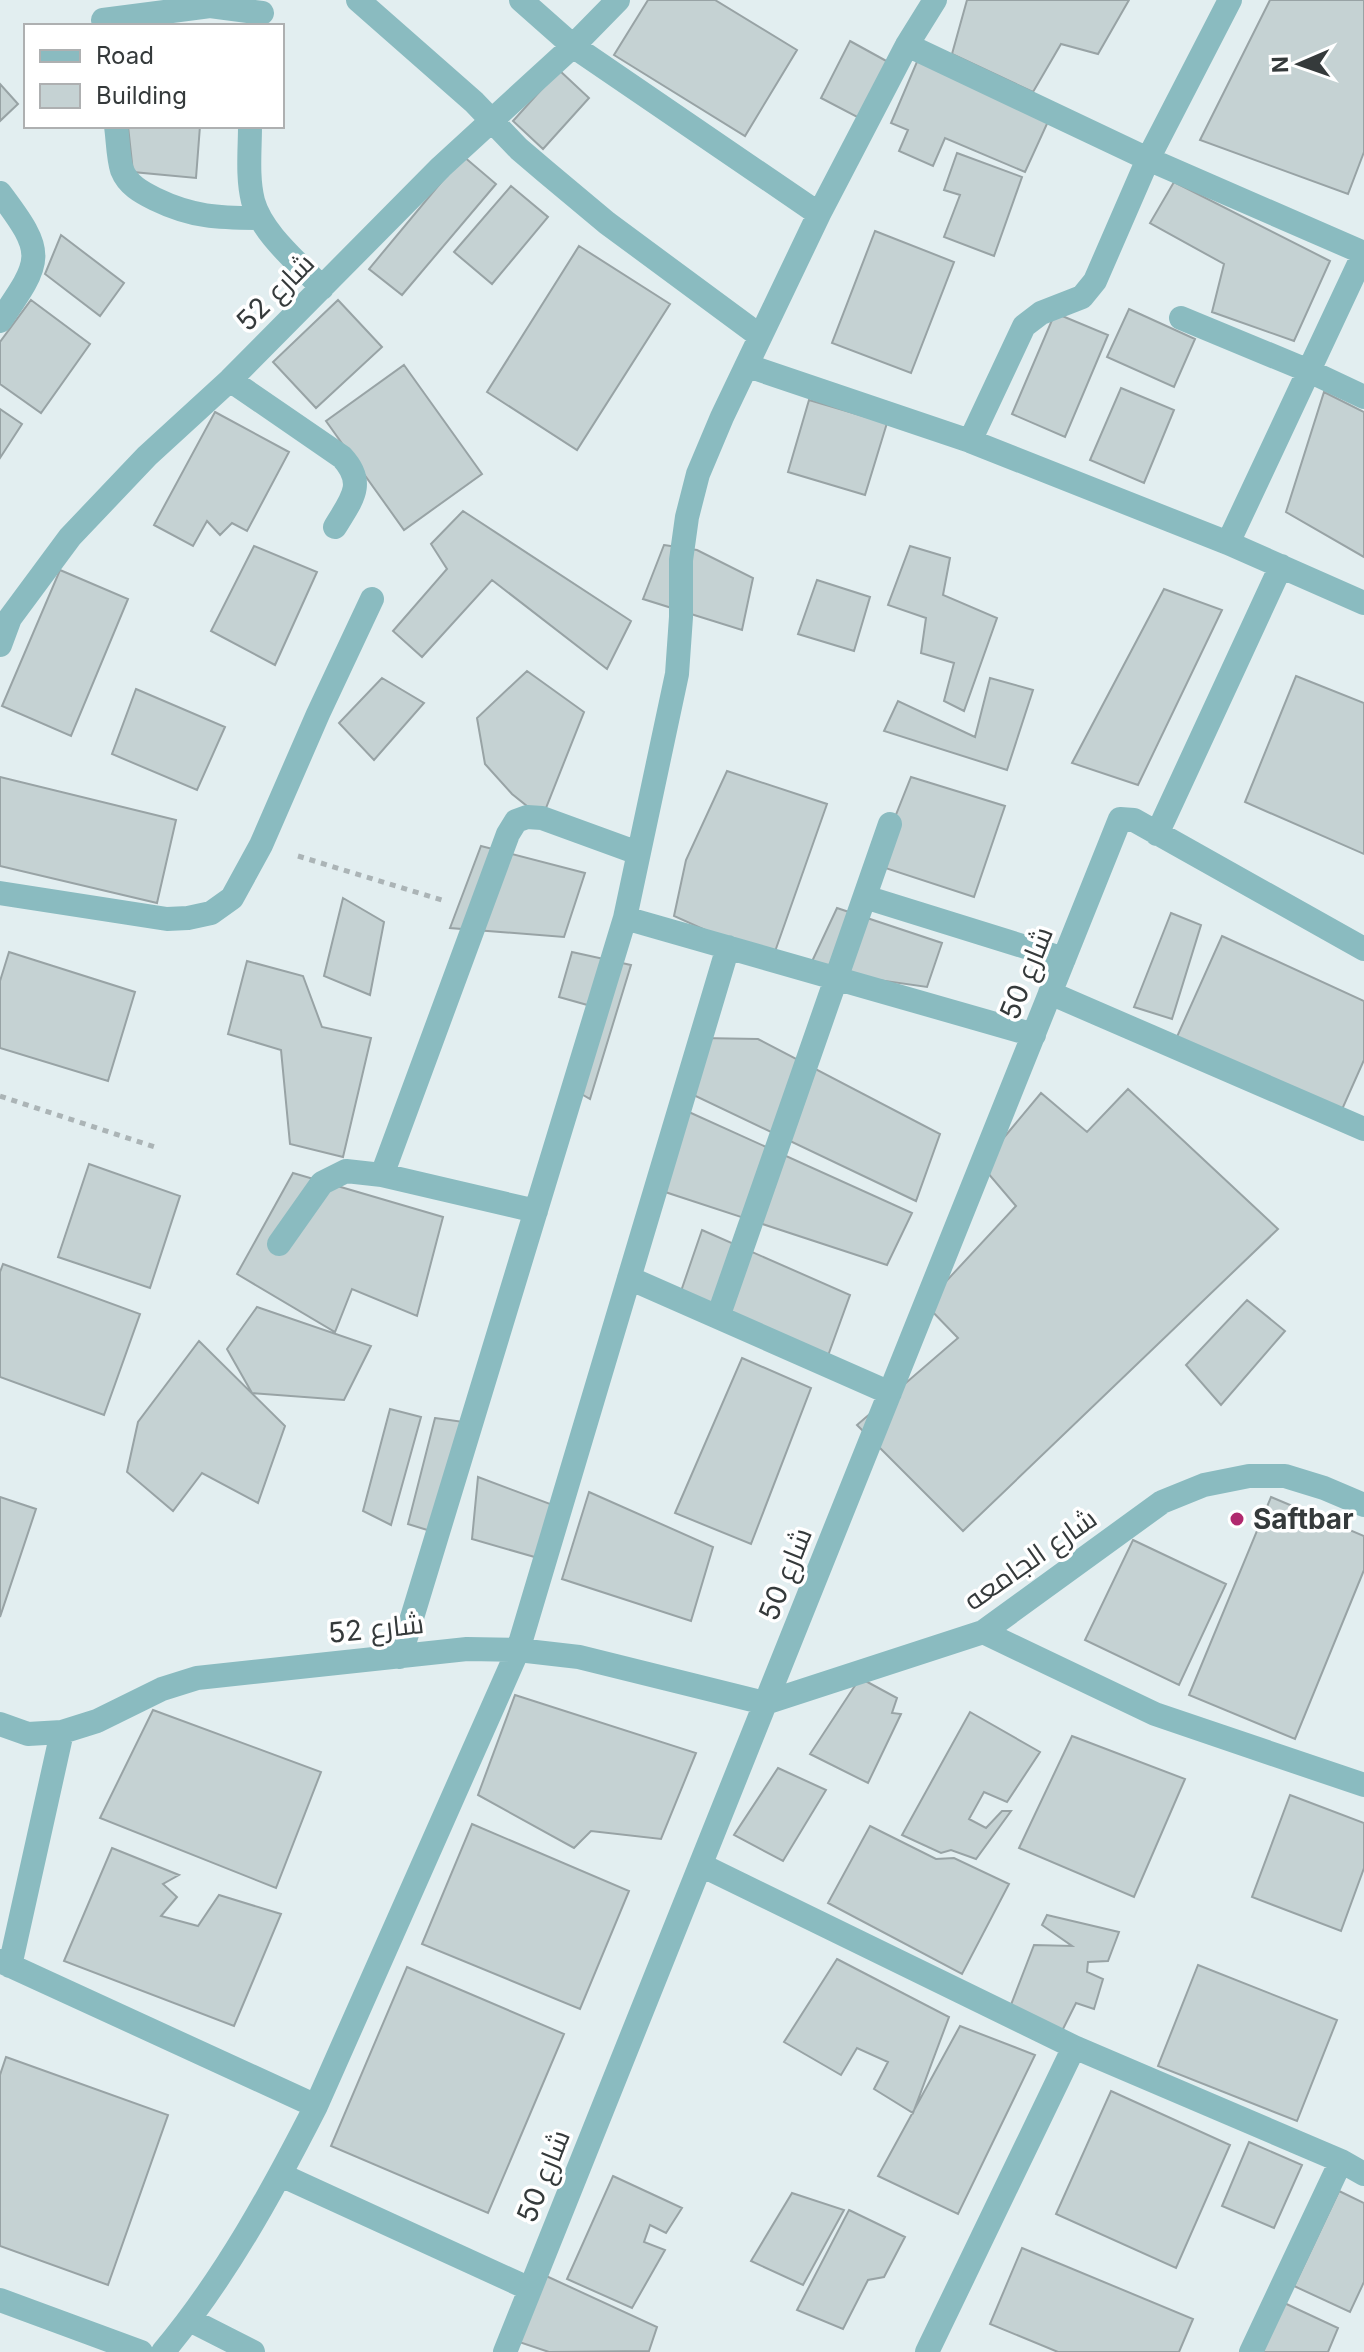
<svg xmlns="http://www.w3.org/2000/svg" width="1364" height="2352" font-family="Inter,Cairo,sans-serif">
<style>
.building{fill:#c5d2d3;stroke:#98a3a5;stroke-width:2}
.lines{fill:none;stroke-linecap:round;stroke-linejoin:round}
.path{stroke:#abb4b6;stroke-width:5;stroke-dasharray:6 6;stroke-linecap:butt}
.minor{stroke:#8abbc0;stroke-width:24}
.poi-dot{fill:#b0296e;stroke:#fff;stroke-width:3}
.labels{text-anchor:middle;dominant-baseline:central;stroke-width:7;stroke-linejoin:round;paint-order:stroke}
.street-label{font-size:28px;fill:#353a3b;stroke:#fff}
.poi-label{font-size:28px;font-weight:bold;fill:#353a3b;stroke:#fff;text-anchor:start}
</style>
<rect width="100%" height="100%" fill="#e2eef0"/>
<path class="building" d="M648,0H715L797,50L745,136L614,55Z
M967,0H1129L1098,54L1061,44L1033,92L952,54Z
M1270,0H1364V152L1348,194L1200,140Z
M850,41L890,63L861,119L821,98Z
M919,57L1051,115L1025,172L945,138L933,166L899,151L908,130L891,123Z
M559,70L589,98L543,149L513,121Z
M0,84L18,104L0,121Z
M128,126H200L196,178L133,172Z
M957,153L1022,177L994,256L944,237L960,195L944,190Z
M463,156L496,184L402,295L369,269Z
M1174,182L1330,261L1294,341L1212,312L1224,264L1150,223Z
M511,186L548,217L492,284L454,252Z
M875,231L954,262L911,373L832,343Z
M61,235L124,283L100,316L45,274Z
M579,246L670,304L577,450L487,392Z
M31,300L90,344L41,413L0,384V342Z
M338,300L382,347L316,408L273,362Z
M1129,309L1195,339L1174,387L1107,357Z
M1055,313L1108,335L1065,437L1012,414Z
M404,365L482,474L404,530L326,421Z
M1121,388L1174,410L1144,483L1090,460Z
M1324,392L1364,412V557L1286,512Z
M809,400L887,423L865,495L788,472Z
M0,409L22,424L0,458Z
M215,412L289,452L247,531L232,523L220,535L207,521L193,546L154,525Z
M463,511L631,621L607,669L492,580L422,657L393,631L447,569L431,544Z
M664,545L697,550L753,578L742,630L643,599Z
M254,546L317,572L275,665L211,631Z
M910,546L950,558L943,595L997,618L964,711L944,701L954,663L921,653L926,618L888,605Z
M60,570L128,599L71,736L2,706Z
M817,580L870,597L854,651L798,634Z
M1164,589L1222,610L1138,785L1072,763Z
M527,671L584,712L542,818L512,794L485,764L477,718Z
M1296,676L1364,703V854L1245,802Z
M382,678L424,703L374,760L339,723Z
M990,678L1033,690L1007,770L884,731L898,701L975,737Z
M136,689L225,727L197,790L112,754Z
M727,771L827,804L772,960L674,916L686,860Z
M0,777L176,820L157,903L0,866Z
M911,777L1005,806L974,897L876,865Z
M481,846L585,873L564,937L450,928Z
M343,898L384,922L370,995L324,976Z
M837,908L942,943L927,987L808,970Z
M1171,913L1201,925L1172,1019L1134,1007Z
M1222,936L1364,1001V1060L1340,1114L1176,1039Z
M9,952L135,992L108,1081L0,1048V981Z
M572,952L631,965L590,1099L573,1089L598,1008L559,997Z
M247,961L303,976L322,1027L371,1038L343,1157L290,1144L281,1050L228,1034Z
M701,1038L758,1039L940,1134L916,1201L685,1091Z
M1128,1089L1278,1229L963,1531L857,1425L958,1338L925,1304L1016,1206L981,1165L1041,1093L1087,1132Z
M680,1108L912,1213L887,1265L656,1189Z
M89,1164L180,1196L150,1288L58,1257Z
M293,1173L443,1217L417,1316L352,1289L335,1332L237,1274Z
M702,1230L850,1295L825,1364L678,1300Z
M3,1264L140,1314L104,1415L0,1377V1272Z
M1247,1300L1285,1331L1221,1405L1186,1365Z
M257,1307L371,1346L344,1400L252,1393L227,1349Z
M199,1341L285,1426L258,1503L202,1473L173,1511L127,1472L138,1422Z
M742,1358L811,1388L751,1544L675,1513Z
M390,1409L421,1417L391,1525L363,1511Z
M435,1418L471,1423L437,1533L408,1524Z
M478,1477L561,1508L545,1560L472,1539Z
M589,1492L713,1547L691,1621L562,1579Z
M0,1497L36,1509L0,1617Z
M1271,1497L1364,1536V1570L1295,1739L1189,1695Z
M1133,1540L1226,1584L1179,1685L1085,1640Z
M860,1678L897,1698L892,1713L901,1714L868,1783L810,1754Z
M515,1695L696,1753L661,1839L591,1831L574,1848L478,1795Z
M153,1710L321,1772L276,1888L100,1818Z
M970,1712L1040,1752L1007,1802L984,1792L969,1819L986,1828L1002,1811H1011L976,1859L951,1850L941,1853L902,1835Z
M1072,1736L1185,1779L1134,1897L1019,1848Z
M778,1768L826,1790L783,1861L734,1835Z
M1290,1795L1364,1823V1868L1341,1931L1252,1897Z
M472,1824L629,1891L580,2009L422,1944Z
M870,1826L936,1859L954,1858L1009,1884L962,1974L828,1903Z
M112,1848L179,1875L163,1884L177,1897L161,1916L198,1926L219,1895L281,1914L234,2026L64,1961Z
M1047,1915L1119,1932L1108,1961L1088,1962L1087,1972L1103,1979L1094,2009L1076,2003L1061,2033L1009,2010L1034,1945L1072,1946L1042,1925Z
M837,1959L949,2017L913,2113L874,2089L888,2062L857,2048L841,2075L784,2042Z
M1198,1965L1337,2020L1297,2121L1158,2066Z
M407,1967L564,2034L488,2213L331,2146Z
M960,2026L1035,2055L958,2214L878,2176Z
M6,2057L168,2115L108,2285L0,2246V2075Z
M1111,2091L1230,2145L1176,2268L1056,2214Z
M1249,2142L1302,2165L1274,2228L1222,2206Z
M613,2176L682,2208L666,2233L650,2225L644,2242L665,2250L632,2308L567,2279Z
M1339,2191L1364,2203V2282L1350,2312L1294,2286Z
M792,2193L844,2210L803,2285L751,2261Z
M849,2210L905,2237L884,2277L868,2280L843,2329L797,2310Z
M1022,2248L1193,2319L1179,2352H1058L990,2324Z
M544,2275L657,2327L649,2351L549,2352L516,2341Z
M1280,2301L1338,2328L1328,2352H1257Z"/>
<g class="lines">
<path class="path" d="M298,856L442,900
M0,1096L158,1148"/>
<path class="minor" d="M358,0L474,102L519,149L546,172L607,223L760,336
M521,0L573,46L819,214
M103,20L210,6L262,13
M907,45L1148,159L1364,253
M116,126C118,140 118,157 122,170C128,185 141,192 155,199C192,217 218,218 260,218
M250,126C250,150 247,177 253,201C262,234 299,263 322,288
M0,193C46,254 43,259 0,321
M1181,318L1309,371L1364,397
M748,366L970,441L1228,543L1364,603
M230,380L342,457C367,484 351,500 335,527
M970,441L1024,326L1041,313L1082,297L1095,281L1148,159L1230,0
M1228,543L1364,253
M0,645L10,618L70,537L147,456L230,380L441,167L573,46L618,0
M1157,834L1281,566
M0,893L167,919L188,918L211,913L232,898L261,845L318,714L372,599
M865,897L1064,959
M625,918L1034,1035
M1050,993L1364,1129
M382,1175L508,834L516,821L527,817L542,818L638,853
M279,1244L322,1183L346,1171L382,1175L536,1211
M629,1278L890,1393
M718,1317L890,824
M983,1632L1155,1714L1364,1785
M400,1657L625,918L677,674L681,617V560L687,517L698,474L722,417L819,214L907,45L935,0
M0,1724L28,1734L62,1732L97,1721L162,1689L197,1678L467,1649L518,1650L579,1657L765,1703L983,1632L1162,1502L1204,1485L1249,1476H1285L1324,1488L1364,1505
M701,1865L1074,2047L1341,2161L1364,2174
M0,1961L316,2106
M10,1966L62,1732
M281,2175L530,2289
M0,2300L141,2352
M190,2320L253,2352
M163,2352C225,2278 272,2192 316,2106L518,1650L728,947
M505,2352L1120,819L1134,820L1364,949
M927,2352L1074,2047
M1251,2352L1341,2161"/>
</g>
<circle class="poi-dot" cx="1237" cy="1519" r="8"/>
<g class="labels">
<g class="street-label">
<text transform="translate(275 292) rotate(-45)">شارع 52</text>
<text transform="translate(1026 973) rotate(-68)">شارع 50</text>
<text transform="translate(1030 1559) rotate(-35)">شارع الجامعه</text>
<text transform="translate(785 1574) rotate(-68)">شارع 50</text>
<text transform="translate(376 1628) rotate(-6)">شارع 52</text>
<text transform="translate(543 2176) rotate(-68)">شارع 50</text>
</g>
<g class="poi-label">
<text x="1253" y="1519">Saftbar</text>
</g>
</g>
<rect x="24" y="24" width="260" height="104" fill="#ffffff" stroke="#aeb0b1" stroke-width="2"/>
<rect x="40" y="50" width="40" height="12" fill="#8abbc0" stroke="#aeb0b1" stroke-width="2"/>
<text x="96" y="64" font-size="24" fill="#353a3b">Road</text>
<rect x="40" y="84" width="40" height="24" fill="#c5d2d3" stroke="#aeb0b1" stroke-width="2"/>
<text x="96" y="104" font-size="24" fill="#353a3b">Building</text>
<g transform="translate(1300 64) rotate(268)" stroke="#ffffff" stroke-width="6" paint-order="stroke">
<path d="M0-6L14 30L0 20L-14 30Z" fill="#353a3b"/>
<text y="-12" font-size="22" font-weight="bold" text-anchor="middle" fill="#353a3b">N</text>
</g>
</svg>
